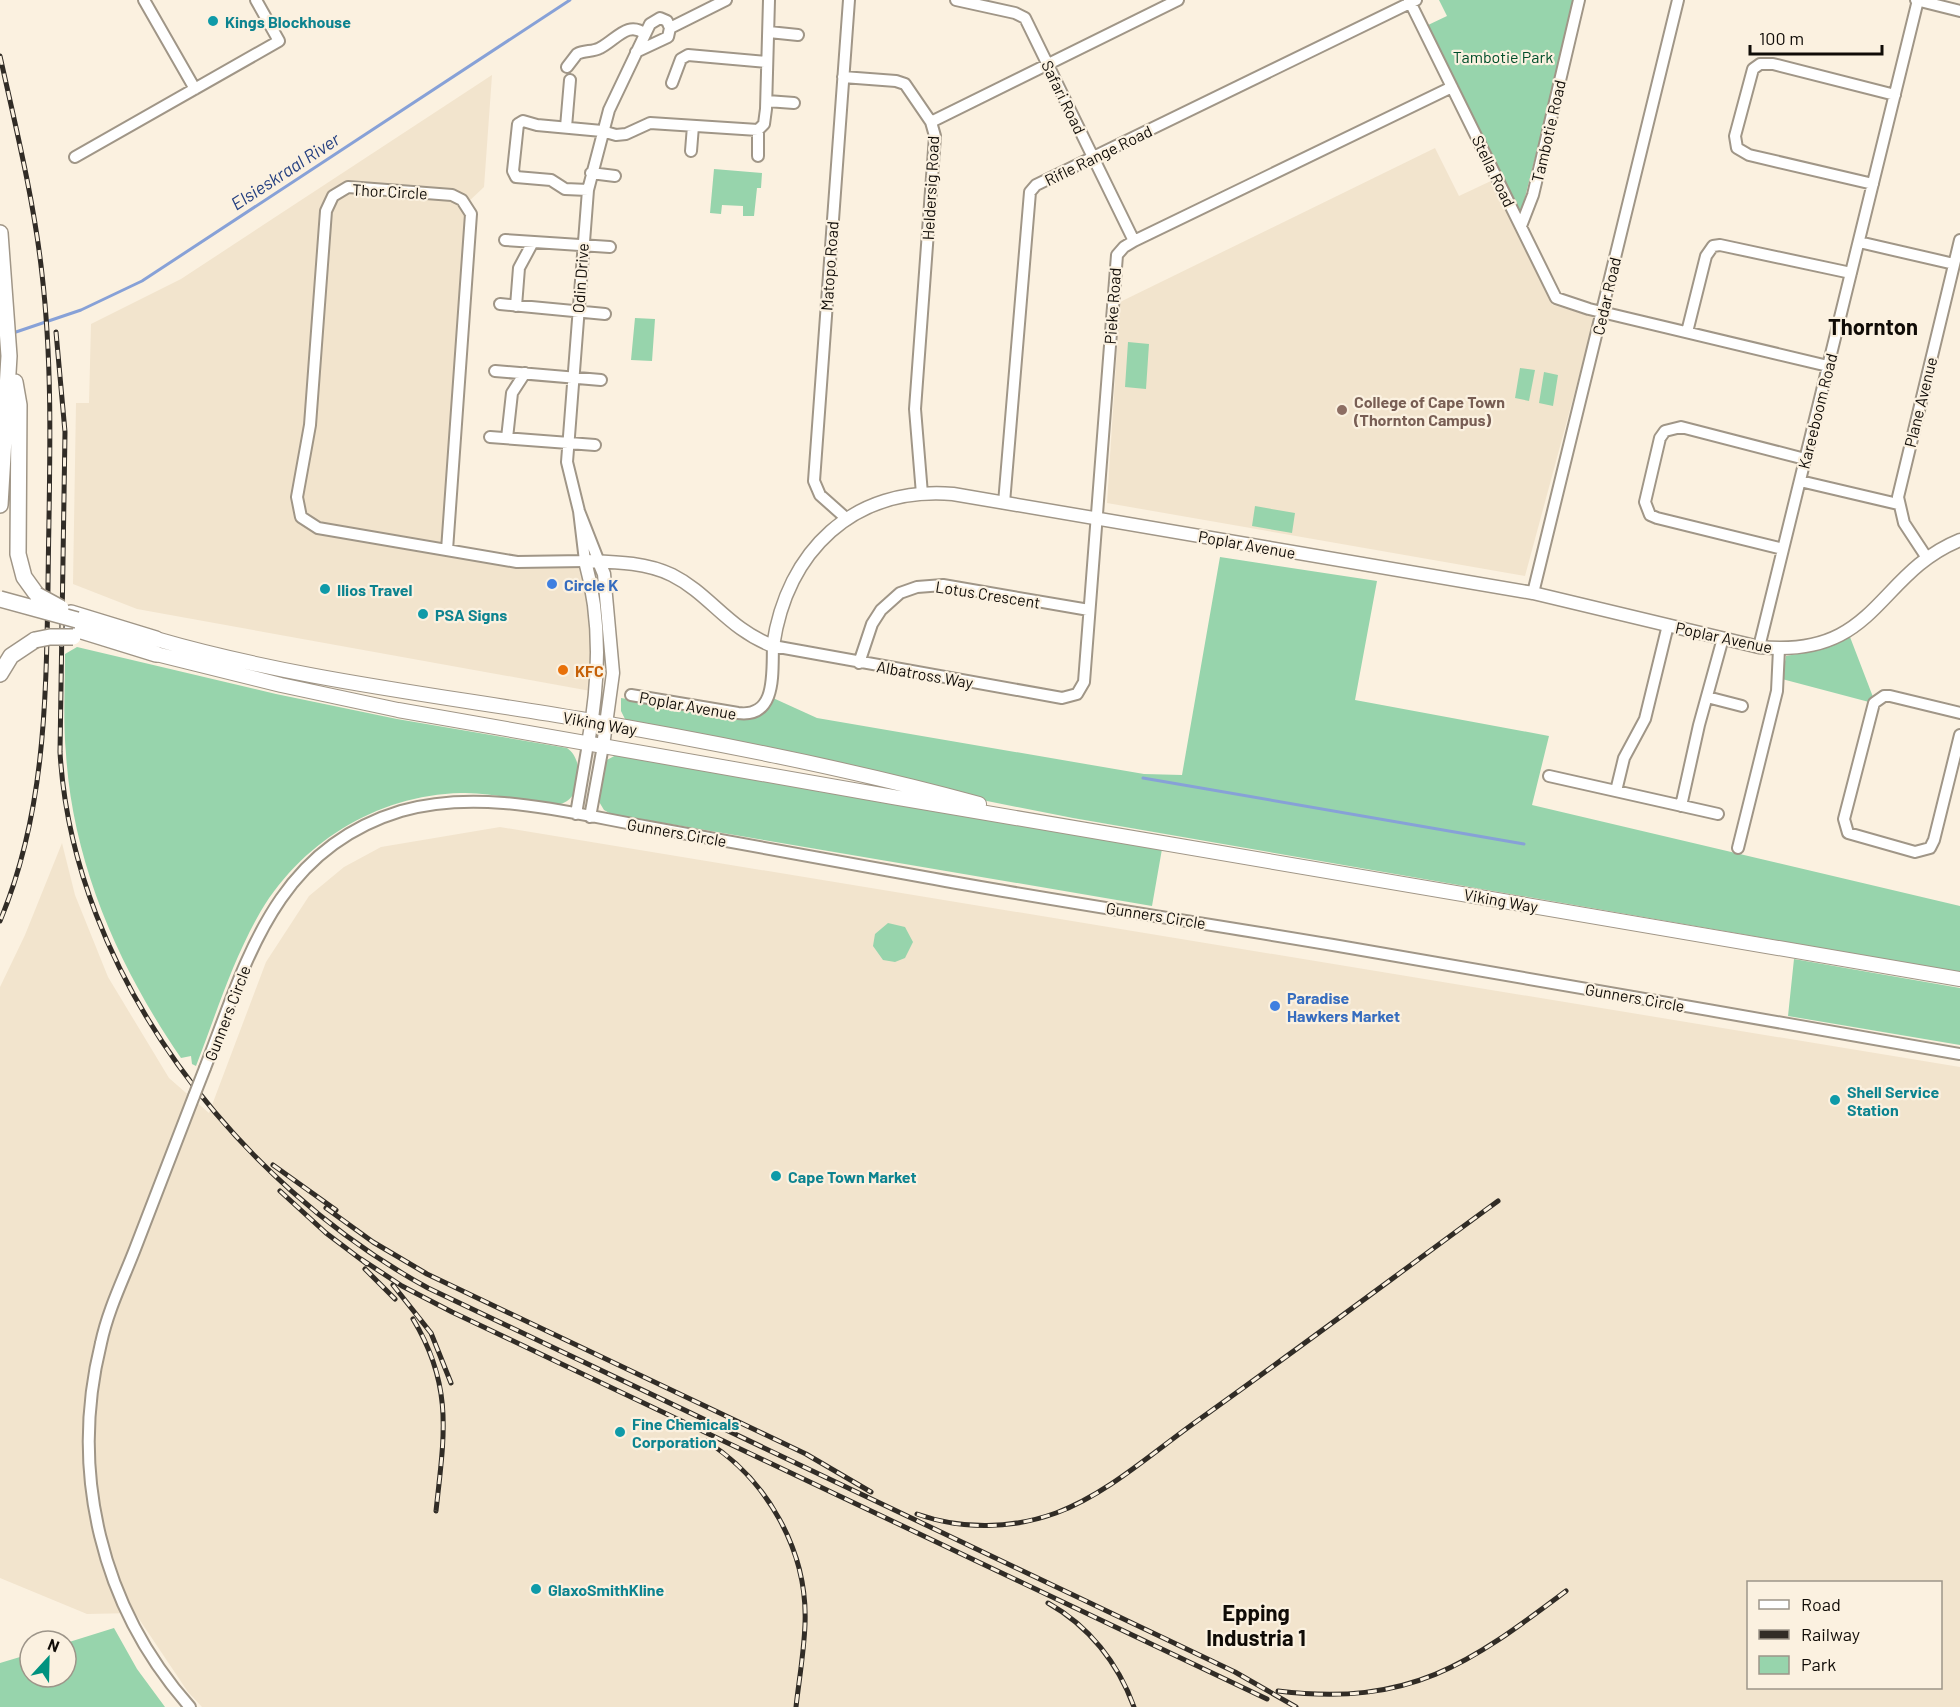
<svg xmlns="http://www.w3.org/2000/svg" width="1960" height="1707" font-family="Barlow,sans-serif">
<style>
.built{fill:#f2e4cd;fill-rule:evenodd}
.green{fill:#97d4ac}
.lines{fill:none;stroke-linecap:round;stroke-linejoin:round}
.stream{stroke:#87a1d7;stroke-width:3}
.minor-casing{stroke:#a09687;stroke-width:14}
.tertiary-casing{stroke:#a09687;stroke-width:15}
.secondary-casing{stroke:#a09687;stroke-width:16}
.primary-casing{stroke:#a09687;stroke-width:18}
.minor{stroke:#fff;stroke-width:10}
.tertiary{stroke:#fff;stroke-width:12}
.secondary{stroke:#fff;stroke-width:14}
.primary{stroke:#fff;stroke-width:15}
.rail-casing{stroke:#312c26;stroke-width:5}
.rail{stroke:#fbf1e0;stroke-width:3;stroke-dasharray:9;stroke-linecap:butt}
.minor-bridge-casing{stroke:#a09687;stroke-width:14;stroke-linecap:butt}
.primary-bridge-casing{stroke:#a09687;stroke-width:18;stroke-linecap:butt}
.minor-bridge{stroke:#fff;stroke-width:10}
.primary-bridge{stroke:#fff;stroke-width:15}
.culture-dot{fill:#0f9aa8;stroke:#fbf1e0;stroke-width:2}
.education-dot{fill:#8d6e63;stroke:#fbf1e0;stroke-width:2}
.shop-dot{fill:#3f7fe0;stroke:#fbf1e0;stroke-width:2}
.food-dot{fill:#e8710a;stroke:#fbf1e0;stroke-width:2}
.labels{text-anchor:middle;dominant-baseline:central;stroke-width:4.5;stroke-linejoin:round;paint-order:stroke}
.culture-label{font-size:16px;font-weight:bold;fill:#0d838f;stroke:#fbf1e0;text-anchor:start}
.park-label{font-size:16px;fill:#004e2a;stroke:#fbf1e0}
.street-label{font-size:16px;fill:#100c07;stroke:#fbf1e0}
.education-label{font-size:16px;font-weight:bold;fill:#785e54;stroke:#fbf1e0;text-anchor:start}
.shop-label{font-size:16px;font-weight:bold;fill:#366cbe;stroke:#fbf1e0;text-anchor:start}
.food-label{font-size:16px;font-weight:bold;fill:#c56008;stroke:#fbf1e0;text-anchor:start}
.water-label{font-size:18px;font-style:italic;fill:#254081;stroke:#fbf1e0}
.district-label{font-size:22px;font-weight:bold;fill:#100c07;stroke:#fbf1e0}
</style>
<rect width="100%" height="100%" fill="#fbf1e0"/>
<path class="built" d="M492,75L484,187L466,204L469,209L447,549L517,562L585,561L596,692L137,609L73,584L76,403H89L91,324L181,279Z
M1435,148L1459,196L1493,180L1553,305L1595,317L1525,576L1107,503L1120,302Z
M500,827L1960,1067V1707H202L188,1692L135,1613L87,1614L0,1578V987L25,935L62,843L75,895L108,977L169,1078L209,1113L266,962L309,896L344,867L381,847ZM1748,1582H1940V1688H1748Z"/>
<path class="green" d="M1439,0H1575L1521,213L1426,26L1447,16Z
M714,169L762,173L761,188H757L754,216H743V206L722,205L721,214L710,213Z
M635,318L655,319L652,361L631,360Z
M1128,342L1149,344L1146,389L1125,387Z
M1520,368L1535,370L1529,401L1515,398Z
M1544,372L1558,375L1553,406L1539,403Z
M1255,506L1295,513L1292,533L1252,526Z
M1220,557L1377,581L1355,700L1549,736L1532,805L1960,906V972L1073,818L987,801L794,752L627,723L621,711V698L748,719L763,713L773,698L817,718L1144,774L1182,775Z
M1850,637L1873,697L1869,702L1782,679L1786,656L1819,650Z
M77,647L276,694L397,719L567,748C585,760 582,799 560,804C527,803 495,792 461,793C376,795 298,844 257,918C231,965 215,1017 196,1066L192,1064L191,1056L181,1058C119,968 73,864 66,754C63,721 65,687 65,654Z
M618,754L1162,849L1152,906L611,814L604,810L598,800L605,761Z
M888,923L905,927L913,942L905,958L895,962L883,960L873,946L875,934Z
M1794,959L1960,988V1045L1788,1016Z
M114,1628L137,1669L165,1707H0V1663L30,1654V1677H66V1643Z"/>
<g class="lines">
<path class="stream" d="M13,333L81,310L142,281L570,0
M1143,778L1524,844"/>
<g class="minor-casing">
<path id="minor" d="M144,0L195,89
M956,0L1015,13L1025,18L1134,241
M1409,0L1556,298L1589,309L1828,366
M1916,0L1960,11
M670,28L726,0
M769,32L798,35
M567,67L577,54C584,50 593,52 600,48C616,40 628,20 645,34
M843,77L896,81L905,84L931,122L935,136L915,409L922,494
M672,83L681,59L688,55L767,62
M767,101L794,103
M931,122L1178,0
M566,127L570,80
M758,130V156
M691,151L693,126
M75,157L279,41L256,0
M591,173L615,176
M1873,184L1749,155L1737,148L1735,136L1753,69L1760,64H1773L1895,95
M588,190L565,189L551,180L516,177L513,171L518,124L523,121L537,125L602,131L616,135L626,134L650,123L758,130L764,124L766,109L769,0
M1521,226L1533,195L1579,0
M505,240L610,247
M1859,242L1954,264
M500,304L605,314
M516,306L519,268L533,242
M1687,332L1706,256L1713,246L1720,245L1851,273
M495,371L601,380
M490,437L595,445
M507,438L512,393L525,373
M1800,481L1898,504
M1004,503L1030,192L1036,185L1416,0
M847,519L820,495L814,481L849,0
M1783,549L1657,518L1650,515L1645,502L1660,438L1665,431L1681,427L1805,459
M447,550L471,214L462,200L452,195L348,187L333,196L326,211L310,425L297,497L301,517L318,528L517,562L585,561L579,511
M1927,558L1904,523L1898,497L1960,240
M599,562L579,511L567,462L588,190L609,110L650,24L660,18L667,21L670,28L668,37L636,52
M1533,593L1678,0
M1759,647L1918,0
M859,663L872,624L881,610L900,593L917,587L943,585L1089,610
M631,695L738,713C777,718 772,673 773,646L1062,698L1077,694L1084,682L1117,255L1124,247L1134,241L1452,87
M1707,697L1742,706
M1960,713L1890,696H1884L1874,703L1844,819L1848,833L1915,852L1930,848L1934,840L1960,735
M1549,776L1718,814
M1616,791L1624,758L1645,719L1668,625
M1681,806L1699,725L1723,638
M576,814L588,744
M590,817L603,746
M1738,848L1777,691L1779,649
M205,1068C247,960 275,849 401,811C481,788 569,813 649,827C740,843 832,860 924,877C1060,902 1197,922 1333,945C1542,980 1751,1018 1960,1054
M190,1707C101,1607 69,1472 101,1343C108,1310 123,1280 135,1249C155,1198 174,1147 194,1096"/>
</g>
<g class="tertiary-casing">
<path id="tertiary" d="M599,562L604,574L613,673L603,746
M588,744C599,682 602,622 585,561C614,562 645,562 672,575C710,594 728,629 773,646C787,551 853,486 953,494L1533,593L1759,647C1877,659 1876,574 1960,540"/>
</g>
<g class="secondary-casing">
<path id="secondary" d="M156,639C294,679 438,695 580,719C714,742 848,768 979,804
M156,654L281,685L398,710L893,797L1960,979"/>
</g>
<g class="primary-casing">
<path id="primary" d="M0,233L9,356L0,505
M15,382L19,405L18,554L24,577L37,595
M71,613L156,639
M72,628L156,654
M0,674L11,656L35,640"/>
</g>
<use href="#minor" class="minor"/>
<use href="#tertiary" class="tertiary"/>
<use href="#secondary" class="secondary"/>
<use href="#primary" class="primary"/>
<g class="rail-casing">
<path id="rail" d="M0,56C16,128 34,201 42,274C54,378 49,482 48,587C46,701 45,814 0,921
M56,332L65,432L60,752C73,974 238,1184 428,1288L1235,1672L1296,1707
M273,1165L336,1210
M280,1191L326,1233L367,1264
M326,1208L373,1242L427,1274L806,1454L871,1492
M361,1259L402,1286L452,1312L1267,1699
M365,1269L395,1299
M393,1285L431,1333L451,1383
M413,1319C454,1387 444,1436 436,1511
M706,1441C767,1479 808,1551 805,1624C804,1652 799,1680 796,1707
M917,1514C962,1530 1012,1529 1056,1513C1107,1494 1152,1453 1197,1421C1298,1349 1398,1274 1498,1201
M1048,1603C1089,1626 1118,1663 1134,1707
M1278,1691C1410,1707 1469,1664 1566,1591"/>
</g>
<use href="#rail" class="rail"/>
<g class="minor-bridge-casing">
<path id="minor-bridge" d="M194,1096L205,1068"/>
</g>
<g class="primary-bridge-casing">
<path id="primary-bridge" d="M37,595L61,608
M0,599L77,620
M35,640L50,637H73"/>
</g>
<use href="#minor-bridge" class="minor-bridge"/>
<use href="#primary-bridge" class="primary-bridge"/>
</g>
<g class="culture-dot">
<circle cx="213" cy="21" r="6"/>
<circle cx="325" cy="589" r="6"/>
<circle cx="423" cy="614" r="6"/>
<circle cx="1835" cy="1100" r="6"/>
<circle cx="776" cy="1176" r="6"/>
<circle cx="620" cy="1432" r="6"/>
<circle cx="536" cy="1589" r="6"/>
</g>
<circle class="education-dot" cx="1342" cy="410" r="6"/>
<g class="shop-dot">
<circle cx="552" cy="584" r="6"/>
<circle cx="1275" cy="1006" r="6"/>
</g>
<circle class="food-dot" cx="563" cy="670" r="6"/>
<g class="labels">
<g class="culture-label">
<text x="225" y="21">Kings Blockhouse</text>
<text x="337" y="589">Ilios Travel</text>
<text x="435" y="614">PSA Signs</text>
<text x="1847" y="1091">Shell Service<tspan x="1847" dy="18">Station</tspan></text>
<text x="788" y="1176">Cape Town Market</text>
<text x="632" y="1423">Fine Chemicals<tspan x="632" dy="18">Corporation</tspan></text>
<text x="548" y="1589">GlaxoSmithKline</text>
</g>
<g class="park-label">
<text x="1503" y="56">Tambotie Park</text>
</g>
<g class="street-label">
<text transform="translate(1064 97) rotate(64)">Safari Road</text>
<text transform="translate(1548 131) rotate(-77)">Tambotie Road</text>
<text transform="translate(1098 155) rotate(-26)">Rifle Range Road</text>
<text transform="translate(1494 171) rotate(64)">Stella Road</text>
<text transform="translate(930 188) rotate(-87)">Heldersig Road</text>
<text transform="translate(390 191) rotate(3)">Thor Circle</text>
<text transform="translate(829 266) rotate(-86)">Matopo Road</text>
<text transform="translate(580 278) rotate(-86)">Odin Drive</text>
<text transform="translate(1606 296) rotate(-77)">Cedar Road</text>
<text transform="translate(1112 306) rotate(-86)">Pieke Road</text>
<text transform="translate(1920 402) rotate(-76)">Plane Avenue</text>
<text transform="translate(1817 411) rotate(-76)">Kareeboom Road</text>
<text transform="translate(1247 544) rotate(10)">Poplar Avenue</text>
<text transform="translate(988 594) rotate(9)">Lotus Crescent</text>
<text transform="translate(1724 637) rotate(12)">Poplar Avenue</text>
<text transform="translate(925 674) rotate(10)">Albatross Way</text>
<text transform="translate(688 705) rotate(10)">Poplar Avenue</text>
<text transform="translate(600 723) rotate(10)">Viking Way</text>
<text transform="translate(677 832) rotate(10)">Gunners Circle</text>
<text transform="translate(1501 900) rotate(10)">Viking Way</text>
<text transform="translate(1156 915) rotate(9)">Gunners Circle</text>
<text transform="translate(1635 997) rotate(10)">Gunners Circle</text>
<text transform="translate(227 1013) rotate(-69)">Gunners Circle</text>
</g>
<g class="education-label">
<text x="1354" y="401">College of Cape Town<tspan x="1354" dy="18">(Thornton Campus)</tspan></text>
</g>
<g class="shop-label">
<text x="564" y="584">Circle K</text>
<text x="1287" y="997">Paradise<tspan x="1287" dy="18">Hawkers Market</tspan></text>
</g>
<g class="food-label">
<text x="575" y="670">KFC</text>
</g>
<g class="water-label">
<text transform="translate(285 171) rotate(-33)">Elsieskraal River</text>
</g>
<g class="district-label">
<text x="1873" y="326">Thornton</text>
<text x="1256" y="1612">Epping<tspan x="1256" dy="25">Industria 1</tspan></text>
</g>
</g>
<rect x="1747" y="1581" width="195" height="108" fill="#fbf1e0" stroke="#9d9589" stroke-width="1.5"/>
<rect x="1759" y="1600" width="30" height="9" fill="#ffffff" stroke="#9d9589" stroke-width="1.5"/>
<text x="1801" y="1611" font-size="18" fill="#100c07">Road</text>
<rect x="1759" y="1630" width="30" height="9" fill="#312c26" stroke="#9d9589" stroke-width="1.5"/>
<text x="1801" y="1641" font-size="18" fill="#100c07">Railway</text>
<rect x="1759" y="1656" width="30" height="18" fill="#97d4ac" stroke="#9d9589" stroke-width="1.5"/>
<text x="1801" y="1671" font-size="18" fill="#100c07">Park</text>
<g transform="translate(48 1659) rotate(22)"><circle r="28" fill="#fbf1e0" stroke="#9d9589" stroke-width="1.5"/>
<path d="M0-4.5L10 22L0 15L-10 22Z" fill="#00927f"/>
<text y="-9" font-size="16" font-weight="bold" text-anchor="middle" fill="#100c07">N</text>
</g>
<path d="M1750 45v9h132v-9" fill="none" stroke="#100c07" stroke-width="3"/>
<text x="1759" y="45" font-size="18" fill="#100c07" stroke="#fbf1e0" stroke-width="4.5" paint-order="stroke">100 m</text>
</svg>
